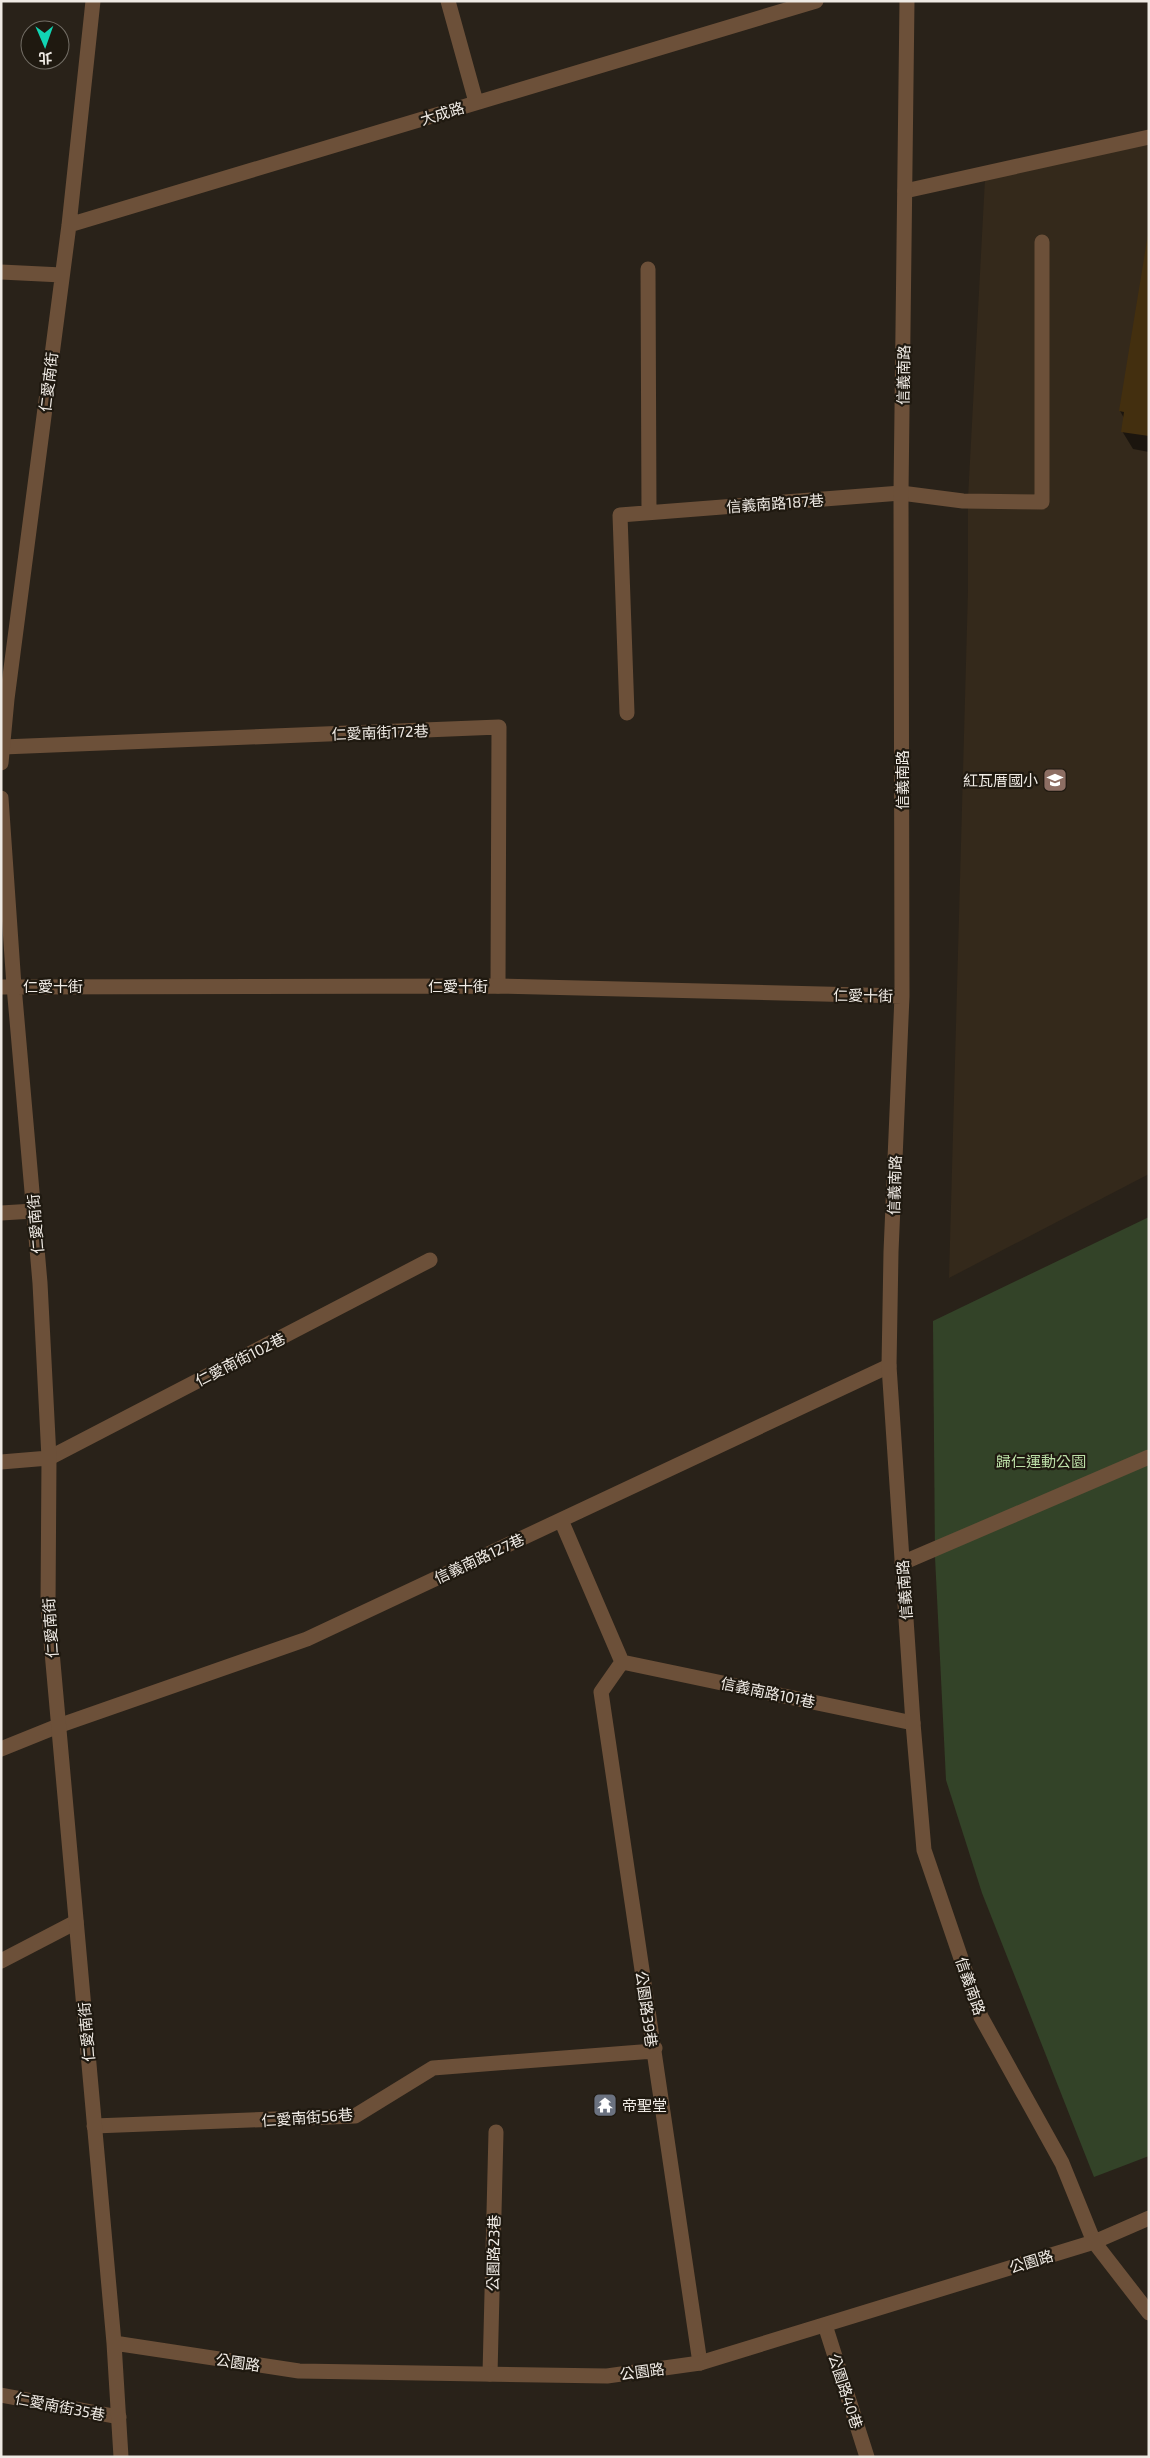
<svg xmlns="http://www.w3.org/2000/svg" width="1150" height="2458" font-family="'Exo 2','Noto Sans TC',sans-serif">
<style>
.built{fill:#34291b}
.green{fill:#334328}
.shadow{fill:#0007}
.building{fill:#432f0f}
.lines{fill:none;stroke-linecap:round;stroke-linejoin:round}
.lane{stroke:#6c5039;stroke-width:15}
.street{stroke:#6c5039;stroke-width:15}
.labels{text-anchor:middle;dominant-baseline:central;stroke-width:4.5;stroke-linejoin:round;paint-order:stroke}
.street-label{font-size:15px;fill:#efeae4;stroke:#1f1910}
.poi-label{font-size:15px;fill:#efeae4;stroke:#1f1910;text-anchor:end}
.park-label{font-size:15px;fill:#bcdfa7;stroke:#1f1910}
</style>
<rect width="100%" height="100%" fill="#292219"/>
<path class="built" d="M1149,139V1174L949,1278L968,590V498L985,179Z"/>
<path class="green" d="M1149,1217V2156L1094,2177L982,1893L946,1780L935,1557L933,1321Z"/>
<path class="shadow" d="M1149,235V452L1133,449L1122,431L1124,418L1120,411Z"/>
<path class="building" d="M1148,234H1149V436L1121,432L1124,412L1119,411Z"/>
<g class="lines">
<path class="lane" d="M905,191L1149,137
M648,269L649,512
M627,713L620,515L901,493L963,501L1042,502V242
M3,747L499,727L498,986
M1,1213L34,1211
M49,1458L430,1260
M561,1520L622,1662
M902,1563L1149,1457
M622,1662L601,1692L700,2363
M622,1662L913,1723
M1,1749L58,1726L307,1639L889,1366
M1,1961L76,1922
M94,2126L355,2116L433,2068L654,2051L655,2048
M490,2374L496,2132
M1,2395L119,2417"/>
<path class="street" d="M448,1L476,102
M907,1L901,493L902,996L891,1252L889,1366L913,1723L924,1850L981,2017L1062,2163L1094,2242L1149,2313
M69,225L816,1
M1,272L62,275
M1,763L7,699L69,225L93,1
M1,798L14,986L40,1283L49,1458L48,1607L114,2343L121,2457
M1,987L498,986L902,996
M1,1462L49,1458
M825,2325L867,2457
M114,2343L299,2371L607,2376L700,2363L1094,2242L1149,2218"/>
</g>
<defs>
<g id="school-square" transform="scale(1.25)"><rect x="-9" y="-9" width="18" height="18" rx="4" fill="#8d6e63" stroke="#1f1910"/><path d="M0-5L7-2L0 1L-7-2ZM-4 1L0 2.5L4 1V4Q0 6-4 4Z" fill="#fff"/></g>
<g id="temple-square" transform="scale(1.25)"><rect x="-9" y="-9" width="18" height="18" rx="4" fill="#6b7280" stroke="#1f1910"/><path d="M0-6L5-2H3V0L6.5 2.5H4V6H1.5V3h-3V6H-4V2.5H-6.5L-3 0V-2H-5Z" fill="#fff"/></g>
</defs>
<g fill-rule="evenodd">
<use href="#school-square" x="1055" y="780"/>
<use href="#temple-square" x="605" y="2105"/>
</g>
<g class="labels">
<g class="street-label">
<text transform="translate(442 113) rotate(-17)">大成路</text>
<text transform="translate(903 375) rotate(-89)">信義南路</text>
<text transform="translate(48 382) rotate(-83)">仁愛南街</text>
<text transform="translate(775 503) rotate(-4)">信義南路187巷</text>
<text transform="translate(380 732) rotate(-2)">仁愛南街172巷</text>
<text transform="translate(902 780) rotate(-90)">信義南路</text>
<text x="53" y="986">仁愛十街</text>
<text x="458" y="986">仁愛十街</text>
<text transform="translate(863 995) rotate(1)">仁愛十街</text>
<text transform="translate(894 1185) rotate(-88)">信義南路</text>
<text transform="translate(35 1224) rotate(-95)">仁愛南街</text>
<text transform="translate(240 1359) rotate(-27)">仁愛南街102巷</text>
<text transform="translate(479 1558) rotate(-25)">信義南路127巷</text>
<text transform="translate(904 1590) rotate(-94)">信義南路</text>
<text transform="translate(50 1628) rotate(-94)">仁愛南街</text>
<text transform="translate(768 1692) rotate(12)">信義南路101巷</text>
<text transform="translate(971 1986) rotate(71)">信義南路</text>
<text transform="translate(647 2009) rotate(82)">公園路39巷</text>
<text transform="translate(86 2032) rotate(-95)">仁愛南街</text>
<text transform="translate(307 2117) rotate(-4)">仁愛南街56巷</text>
<text transform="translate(493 2253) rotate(-89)">公園路23巷</text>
<text transform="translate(1031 2261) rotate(-17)">公園路</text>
<text transform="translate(238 2362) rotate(8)">公園路</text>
<text transform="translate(642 2371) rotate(-8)">公園路</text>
<text transform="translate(846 2391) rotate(72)">公園路40巷</text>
<text transform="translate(60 2406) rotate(11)">仁愛南街35巷</text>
</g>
<g class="poi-label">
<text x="1038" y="780">紅瓦厝國小</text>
<text x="622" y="2105" text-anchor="start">帝聖堂</text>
</g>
<g class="park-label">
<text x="1041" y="1461">歸仁運動公園</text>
</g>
</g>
<rect width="1150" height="2458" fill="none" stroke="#efeae4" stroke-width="5"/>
<g transform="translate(45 45) rotate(178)"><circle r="24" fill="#1f1910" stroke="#726d65"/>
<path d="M0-4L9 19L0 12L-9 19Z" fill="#11d5b4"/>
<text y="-8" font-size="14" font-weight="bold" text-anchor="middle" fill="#efeae4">北</text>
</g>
</svg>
